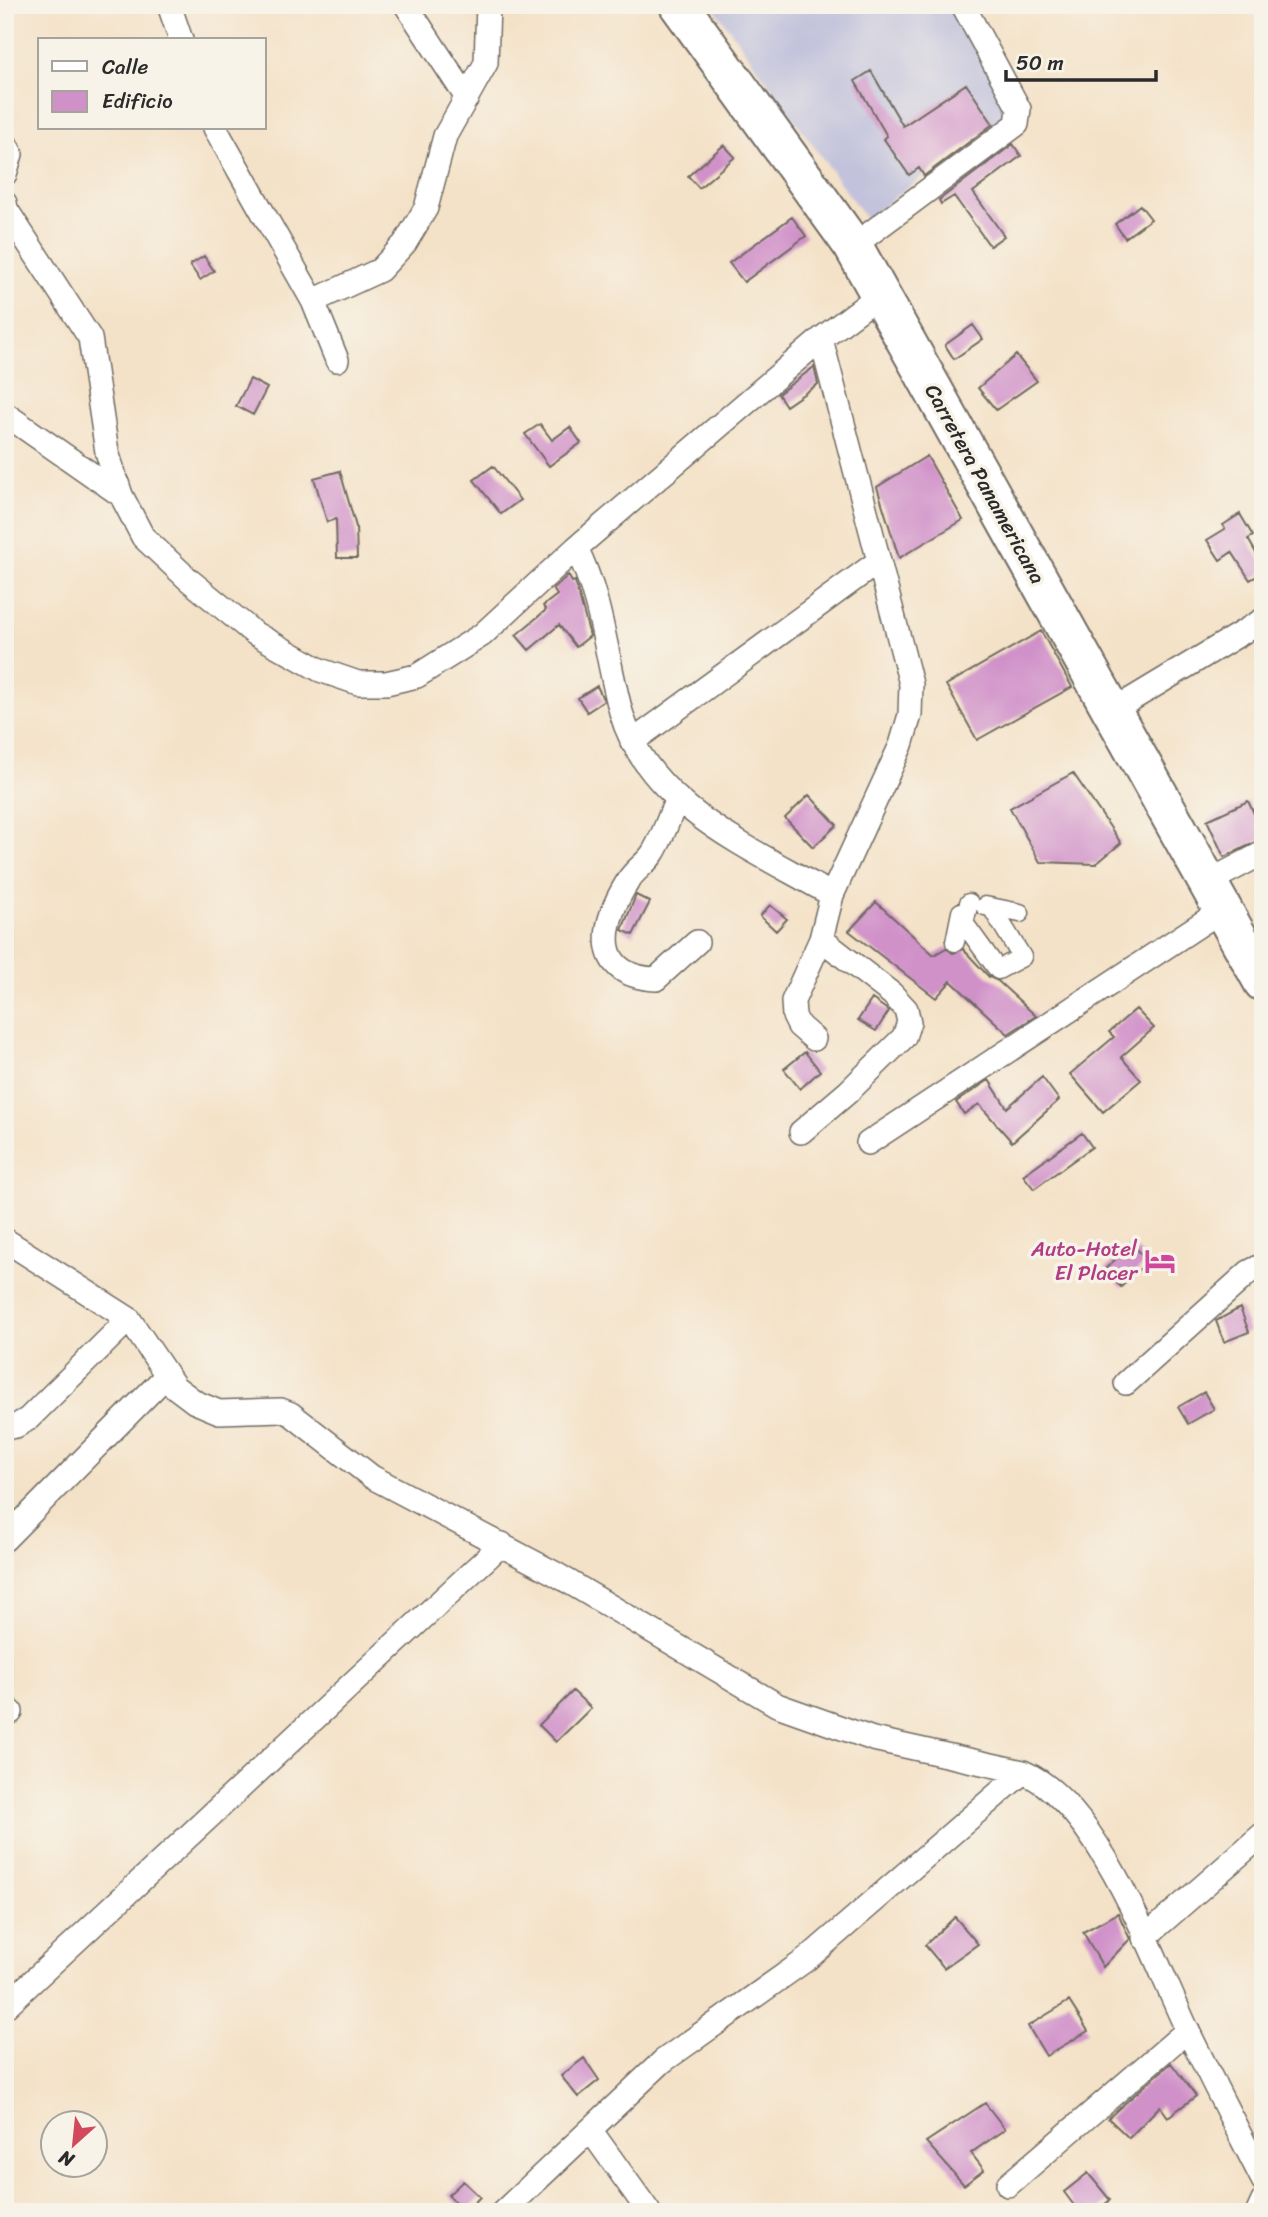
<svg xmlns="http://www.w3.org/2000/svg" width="1268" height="2217" font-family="Sriracha,sans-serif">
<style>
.industrial{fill:#c2c2dc}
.building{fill:#d091c9}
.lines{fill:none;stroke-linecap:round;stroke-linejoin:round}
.pedestrian-casing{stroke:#716b62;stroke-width:21}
.minor-casing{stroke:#716b62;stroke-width:26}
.trunk-casing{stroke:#716b62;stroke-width:42}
.pedestrian{stroke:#fff;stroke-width:18}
.minor{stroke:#fff;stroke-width:23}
.trunk{stroke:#fff;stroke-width:38}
.labels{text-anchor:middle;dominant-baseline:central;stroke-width:7;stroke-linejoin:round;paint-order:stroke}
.street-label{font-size:21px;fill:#2b2b2b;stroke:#f7f3e8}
.hotel-label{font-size:21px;fill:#b23c85;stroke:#f7f3e8;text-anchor:end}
</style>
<rect width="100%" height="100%" fill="#f7f3e8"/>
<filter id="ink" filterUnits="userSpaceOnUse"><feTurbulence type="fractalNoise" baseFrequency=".0143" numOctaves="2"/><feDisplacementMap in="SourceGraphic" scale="14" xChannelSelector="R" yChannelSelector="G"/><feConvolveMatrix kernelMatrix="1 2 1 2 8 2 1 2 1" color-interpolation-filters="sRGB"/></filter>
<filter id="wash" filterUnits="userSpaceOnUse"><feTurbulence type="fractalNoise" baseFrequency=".00686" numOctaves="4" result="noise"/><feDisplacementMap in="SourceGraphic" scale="28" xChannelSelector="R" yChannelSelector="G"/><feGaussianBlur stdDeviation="1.57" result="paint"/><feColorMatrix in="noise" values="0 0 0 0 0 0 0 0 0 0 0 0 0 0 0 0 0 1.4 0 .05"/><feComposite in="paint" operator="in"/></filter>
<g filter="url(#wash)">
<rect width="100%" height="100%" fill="#f4e2c8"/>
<path class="industrial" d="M712,5H954L1012,109L866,219Z"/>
<g id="blocks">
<path class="building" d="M871,71L903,126L966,84L993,124L924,176L919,168L909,175L884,139L887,136L855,81Z
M1013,144L1021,156L973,192L1004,236L990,246L954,196L941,204L939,200Z
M724,145L735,157L699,188L688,176Z
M1140,205L1151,219L1125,238L1115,224Z
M792,217L806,236L744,282L729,263Z
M204,256L214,271L200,280L190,265Z
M973,325L983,339L954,359L945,345Z
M1016,355L1037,381L996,410L978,388Z
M814,367L818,384L786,406L778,394Z
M250,379L267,388L253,415L236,406Z
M540,424L552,440L570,427L581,443L549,466L525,434Z
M927,456L963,520L899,558L877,487Z
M493,466L520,500L501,514L474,480Z
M340,471L356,527L357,558H337L336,519L327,522L314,478Z
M1240,514L1253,536L1248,539L1263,565V573L1250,580L1232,552L1220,560L1207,540L1225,529L1223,525Z
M568,575L572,582L575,581L590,636L576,647L559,625L529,650L516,635L546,610L543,606L557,595L553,589Z
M1041,631L1072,687L977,740L946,685Z
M597,686L604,701L587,712L578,698Z
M1073,773L1121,843L1096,864L1040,862L1010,808Z
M809,795L837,825L813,847L785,818Z
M1248,801L1263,832V839L1224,857L1207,820Z
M636,895L650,902L633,935L622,930Z
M876,902L934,955L946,948L953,953L963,949L989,977L998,981L1036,1016L1008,1034L951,981L936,998L849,931Z
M770,905L787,919L776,931L760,916Z
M872,999L889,1011L876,1031L858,1020Z
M1136,1009L1154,1028L1121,1057L1141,1080L1103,1112L1070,1074L1114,1037L1109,1032Z
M805,1052L820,1071L800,1089L784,1069Z
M1042,1077L1059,1100L1012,1142L979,1104L964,1114L956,1102L989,1080L1007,1108Z
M1082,1133L1092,1147L1034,1189L1023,1175Z
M1132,1244L1148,1261L1121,1287L1105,1269Z
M1240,1308L1249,1332L1224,1342L1216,1321Z
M1204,1392L1214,1409L1188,1424L1178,1407Z
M573,1691L591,1708L556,1742L539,1725Z
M1118,1913L1130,1939L1103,1967L1083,1932Z
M955,1917L978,1944L944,1968L925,1945Z
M1069,2001L1088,2031L1046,2056L1028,2026Z
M584,2058L599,2080L578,2097L561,2076Z
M1171,2063L1196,2096L1168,2117L1160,2106L1129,2138L1108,2118Z
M985,2103L1005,2129L971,2153L984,2170L964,2185L926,2142Z
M1088,2173L1110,2200L1096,2212H1079L1064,2192Z
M463,2181L480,2197L465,2212L448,2195Z"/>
</g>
</g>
<g filter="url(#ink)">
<use href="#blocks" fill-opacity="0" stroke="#716b62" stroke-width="2"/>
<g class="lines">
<g class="pedestrian-casing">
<path id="pedestrian" d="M969,903L964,923L998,970L1022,957L992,908
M985,906L1020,913
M955,942L961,912"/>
</g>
<g class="minor-casing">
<path id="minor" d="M169,5L181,40
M406,5L467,98
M215,128L313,301
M5,143L11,154L5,174
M5,203L6,209L90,338L107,452L121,495
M853,246L1017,124L1019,109L963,5
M337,360L313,301L380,270L405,243L426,208L445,136L486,63L488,5
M5,414L121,495L143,537L189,580L254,633L320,670L358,683H386L417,676L482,635L576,548L821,339L881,294
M576,548C602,599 606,657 621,712C648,807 753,849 832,895
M1112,711L1263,620
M632,742L879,561
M677,799C669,817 663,837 653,853C646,864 634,870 628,881C601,924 591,976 656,979L697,942
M1206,883L1263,853
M814,1039L799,1026L794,1016L793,1001L821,939L832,895L901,745L910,715L911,684L821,339
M801,1132L848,1092L904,1037L909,1022L906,1009L892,994L821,939
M868,1143L1222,910
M5,1240L129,1319L175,1387L195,1402L219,1412L281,1410L291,1414L372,1477L554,1573L777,1705L873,1739L1023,1772C1099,1804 1152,1955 1186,2027C1211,2079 1237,2129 1263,2180
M1126,1383L1249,1272L1263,1265
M5,1428L16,1426L28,1419L129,1319
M5,1539L167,1375
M5,1706L11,1712
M1144,1938L1263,1834
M5,2007L502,1544
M591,2131L649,2212
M1008,2185L1188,2030
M503,2212L663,2061L807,1959L1023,1772
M1258,2212L1263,2201"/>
</g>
<g class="trunk-casing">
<path id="trunk" d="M679,5L853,246L1263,982"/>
</g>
<use href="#pedestrian" class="pedestrian"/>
<use href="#minor" class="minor"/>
<use href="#trunk" class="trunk"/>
</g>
</g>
<defs>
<g id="hotel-bare" transform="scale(2.415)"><path d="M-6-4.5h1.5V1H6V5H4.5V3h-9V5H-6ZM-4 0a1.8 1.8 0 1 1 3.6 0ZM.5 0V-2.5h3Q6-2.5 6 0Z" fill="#d1479c" stroke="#f7f3e8" stroke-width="2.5" paint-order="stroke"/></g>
</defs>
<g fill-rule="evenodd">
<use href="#hotel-bare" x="1160" y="1261"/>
</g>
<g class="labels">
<g class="street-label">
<text transform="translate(985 484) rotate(61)">Carretera Panamericana</text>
</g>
<g class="hotel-label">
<text x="1137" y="1249">Auto-Hotel<tspan x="1137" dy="24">El Placer</tspan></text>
</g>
</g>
<rect width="1268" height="2217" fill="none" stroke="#f7f3e8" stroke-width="28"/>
<rect x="38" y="38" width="228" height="91" fill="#f7f3e8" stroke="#a5a39c" stroke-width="2"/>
<rect x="52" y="61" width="35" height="10" fill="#ffffff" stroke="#a5a39c" stroke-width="2"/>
<text x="102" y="74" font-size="21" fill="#2b2b2b">Calle</text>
<rect x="52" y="91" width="35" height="21" fill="#d091c9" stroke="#a5a39c" stroke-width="2"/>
<text x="102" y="108" font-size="21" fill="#2b2b2b">Edificio</text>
<g transform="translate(74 2144) rotate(207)"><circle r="33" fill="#f7f3e8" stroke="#a5a39c" stroke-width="2"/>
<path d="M0-5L12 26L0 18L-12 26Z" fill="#d1495b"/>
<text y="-10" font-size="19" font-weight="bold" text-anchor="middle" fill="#2b2b2b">N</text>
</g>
<path d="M1006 70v10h150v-10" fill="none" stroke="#2b2b2b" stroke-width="3.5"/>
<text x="1016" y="70" font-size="21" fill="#2b2b2b" stroke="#f7f3e8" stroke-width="5" paint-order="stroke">50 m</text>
</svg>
